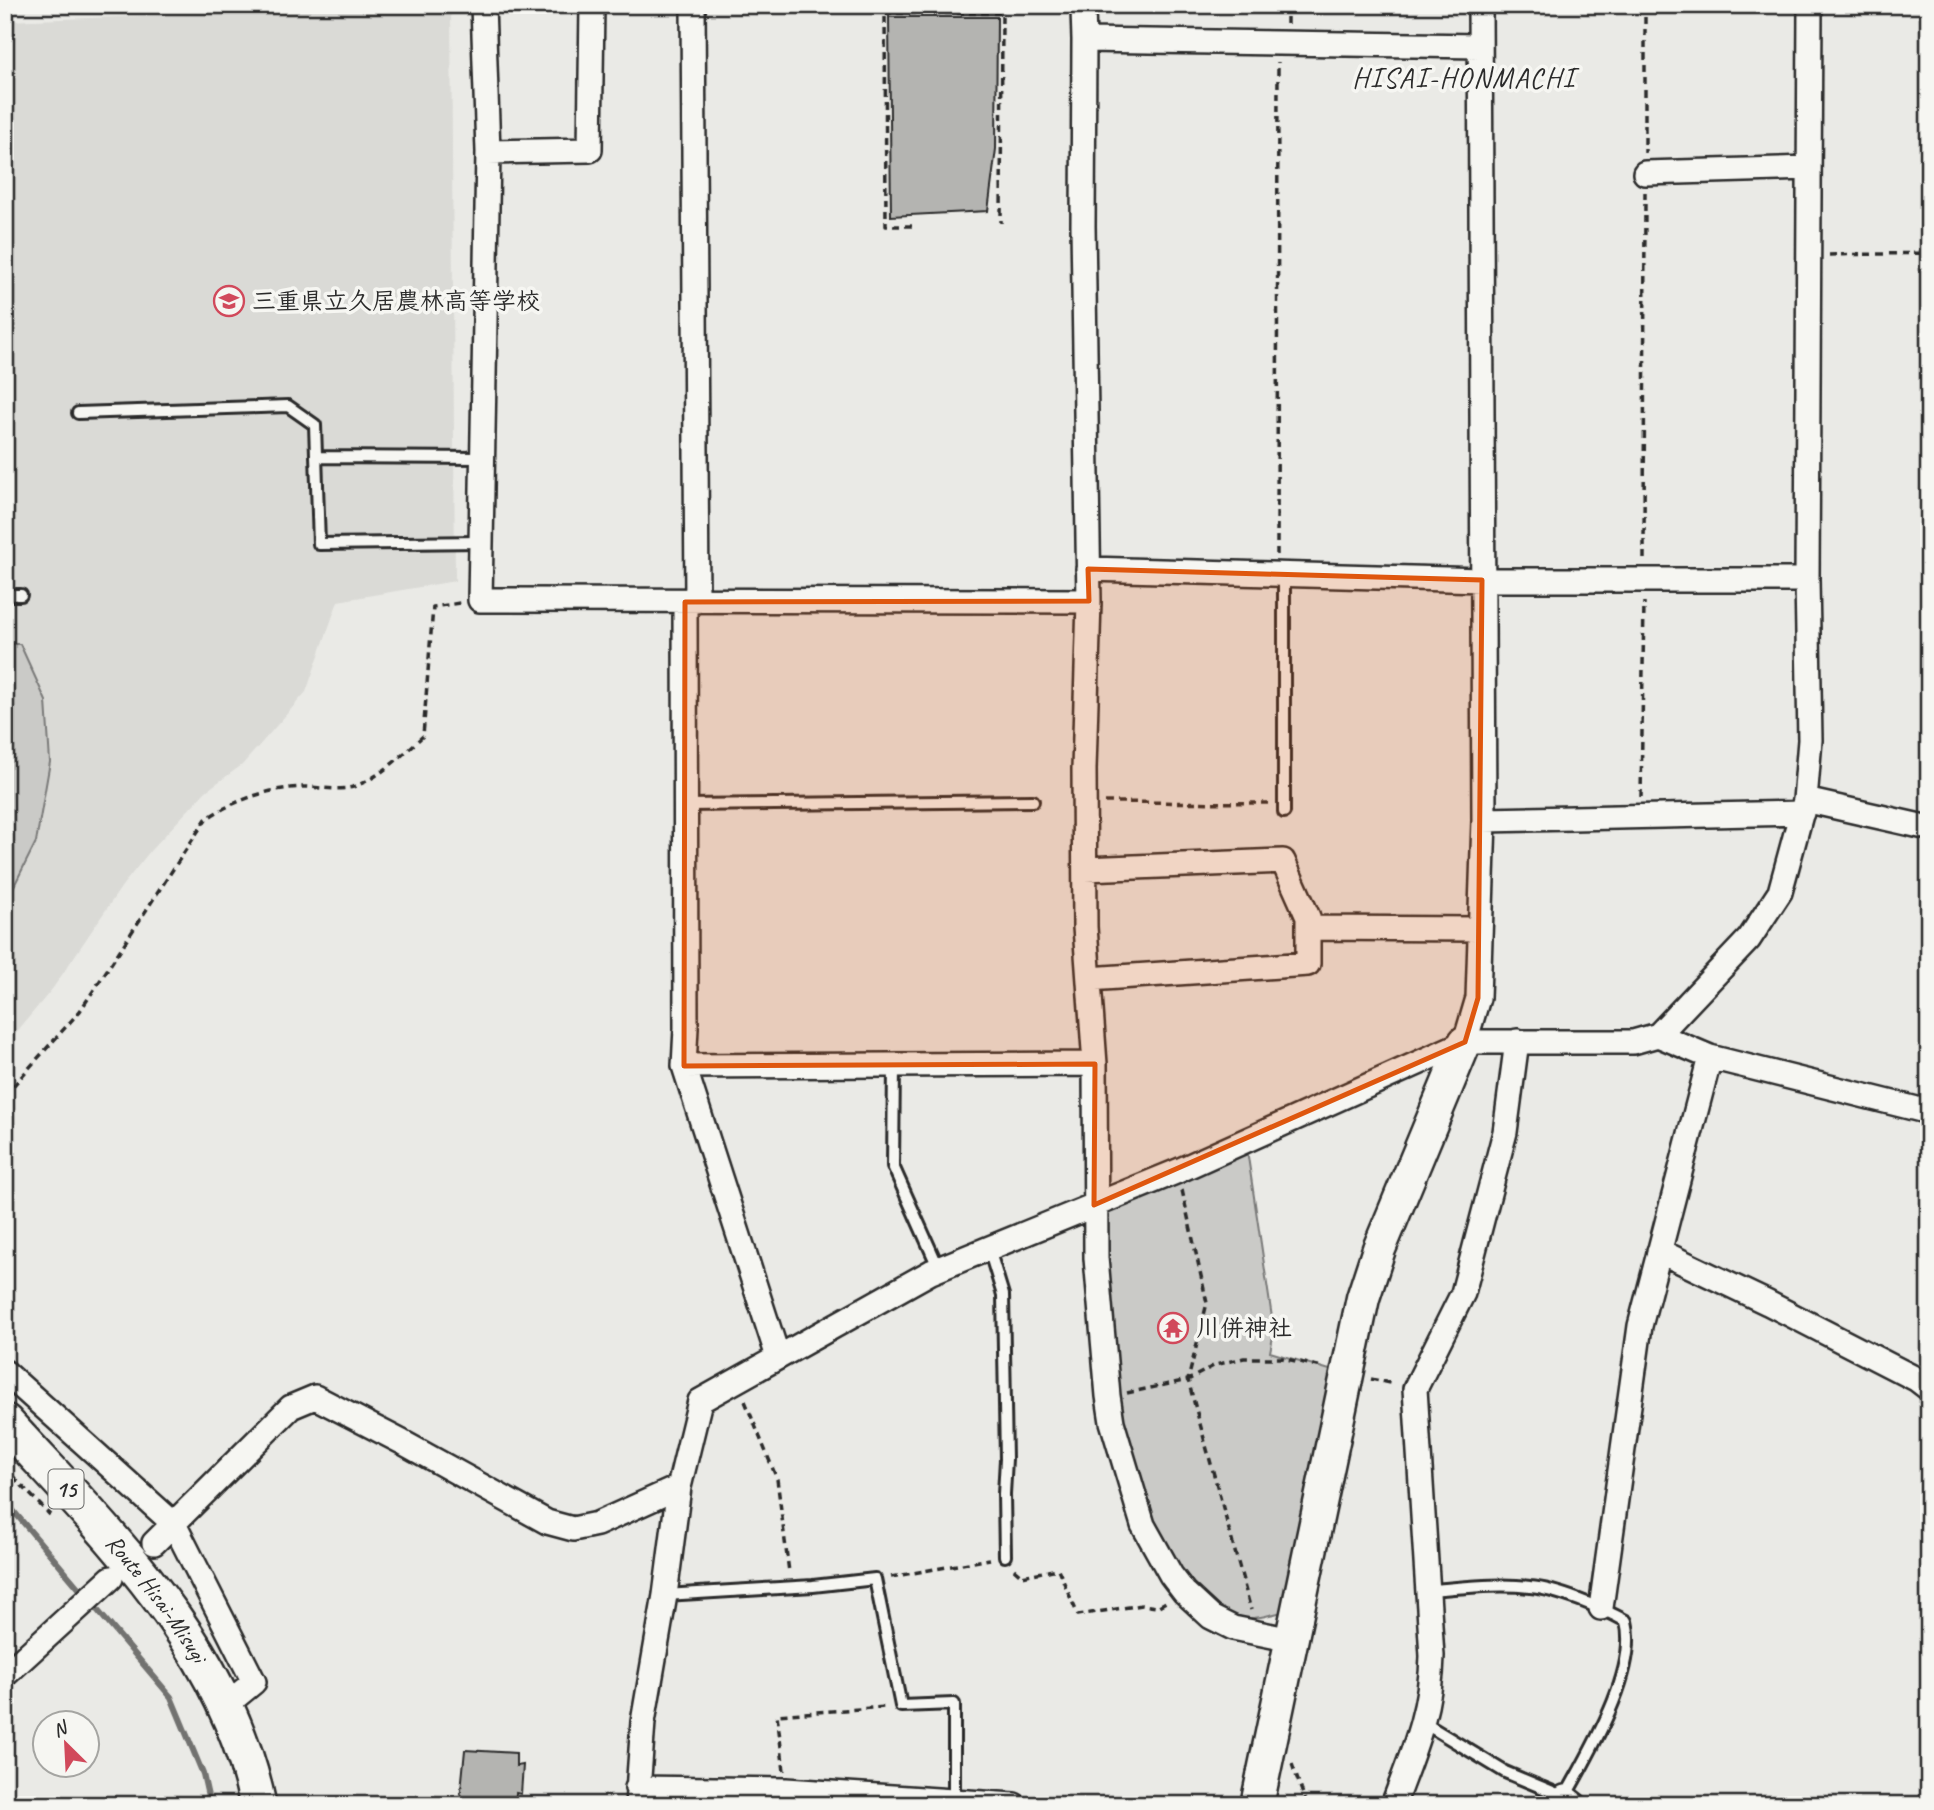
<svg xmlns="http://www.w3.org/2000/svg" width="1934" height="1810" font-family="Caveat,'Klee One',sans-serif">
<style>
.built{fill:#dadad6}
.green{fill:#cacac7;stroke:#7a7a79;stroke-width:2}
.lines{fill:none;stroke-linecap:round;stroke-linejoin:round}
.stream{stroke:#727270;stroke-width:6}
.building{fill:#b4b4b1;stroke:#2b2b2b;stroke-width:2}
.lane-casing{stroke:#2b2b2b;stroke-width:16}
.street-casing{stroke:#2b2b2b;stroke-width:28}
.secondary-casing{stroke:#2b2b2b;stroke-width:37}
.primary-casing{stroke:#2b2b2b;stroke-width:40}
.path{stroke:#2b2b2b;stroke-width:3.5;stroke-dasharray:7 5;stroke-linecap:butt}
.lane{stroke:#f6f6f2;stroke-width:10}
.street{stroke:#f6f6f2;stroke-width:23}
.secondary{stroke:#f6f6f2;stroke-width:32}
.primary{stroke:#f6f6f2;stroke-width:35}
.marked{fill:#df570e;fill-opacity:0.2;stroke:#df570e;stroke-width:5;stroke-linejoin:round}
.labels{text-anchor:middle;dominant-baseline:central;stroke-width:7;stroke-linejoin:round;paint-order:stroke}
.shield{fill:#f6f6f2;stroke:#686867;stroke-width:2}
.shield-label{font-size:23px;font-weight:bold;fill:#2b2b2b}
.poi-label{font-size:24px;font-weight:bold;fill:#2b2b2b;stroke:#f6f6f2;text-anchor:start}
.street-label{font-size:24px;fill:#2b2b2b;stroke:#f6f6f2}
.quarter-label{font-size:28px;letter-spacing:2px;fill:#2b2b2b;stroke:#f6f6f2}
</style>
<rect width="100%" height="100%" fill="#eaeae6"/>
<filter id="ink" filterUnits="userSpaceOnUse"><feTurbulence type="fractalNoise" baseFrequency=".0143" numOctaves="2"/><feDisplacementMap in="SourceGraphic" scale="14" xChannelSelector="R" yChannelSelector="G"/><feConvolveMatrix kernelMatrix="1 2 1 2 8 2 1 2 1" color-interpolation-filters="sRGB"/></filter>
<g filter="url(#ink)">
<path class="built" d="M451,5L455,581L338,601L306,692L242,765L206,791L151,850L122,886L53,988L5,1046V21Z"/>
<path class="green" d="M5,644H20L46,701L50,762L36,842L5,904Z
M1247,1150L1274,1331L1270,1352L1333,1371L1288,1611C1275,1613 1254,1621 1241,1617C1114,1579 1113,1325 1104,1218L1110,1208Z"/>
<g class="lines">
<path class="stream" d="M5,1501L171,1697L203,1774L210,1805"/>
</g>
<path class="building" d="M889,17H997L996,149L988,211L891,216Z
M465,1750L516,1753V1766L523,1765L521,1794L516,1793L515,1805L460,1800Z"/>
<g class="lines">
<g class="lane-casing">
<path id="lane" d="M78,413L288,406L315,425L319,544L481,542
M316,457L483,458
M5,595H21
M686,805L1033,801
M1284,812V575
M894,1065L893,1166L939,1269
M989,1249L1003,1295L1006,1459L1004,1494L1005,1556
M665,1595L813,1586L875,1579L901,1706L954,1704V1801
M1424,1723L1505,1772L1565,1797C1589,1753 1639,1671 1626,1621C1602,1608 1557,1589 1530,1587C1496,1583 1462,1588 1428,1590"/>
</g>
<g class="street-casing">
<path id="street" d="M483,5L488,152L480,600L1089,601
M693,5L697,601
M1080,5L1083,9L1084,40L1083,226L1089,601L1084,769L1085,927L1095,1064L1096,1258L1108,1396L1112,1422L1143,1525L1171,1575L1184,1592L1211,1617L1233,1628L1292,1640
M1084,40L1480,46
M488,152L590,150L592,5
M1645,173L1809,168
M1088,569L1482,580H1807
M685,602L686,1028L684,1066L778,1357
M1805,800L1929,828
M1484,820L1802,813
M1085,869L1283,861L1308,917V964L1089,979
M1308,928L1480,929
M1658,1035L1710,1057L1929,1112
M1465,1042L1478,998L1484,820L1480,5
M684,1066L1095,1064
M1659,1251L1768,1303L1916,1379L1929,1389
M5,1372L174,1524L254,1682L226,1705
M154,1543L291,1407L315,1397L402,1442L547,1522L573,1529L597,1524L679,1487
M1601,1608L1640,1326L1710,1057
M5,1675L111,1578
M637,1788L786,1790L1014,1805
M1565,1797L1575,1805
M637,1805L643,1722L665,1595L679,1487L700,1401L931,1272L1178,1171L1465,1042H1633L1658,1035L1749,939L1780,892L1805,800L1810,740L1807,580L1810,5
M1393,1805C1412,1754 1431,1712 1432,1656L1415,1389L1463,1293L1505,1132L1517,1041"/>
</g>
<g class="secondary-casing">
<path id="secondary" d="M1257,1805L1363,1298L1379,1249L1465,1042"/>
</g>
<g class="primary-casing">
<g id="primary">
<path id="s1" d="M5,1422C110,1537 226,1646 258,1805"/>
</g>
</g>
<path class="path" d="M885,5L886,226H916
M1002,5V13
M1645,5V153
M885,13H1002L1001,223
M1287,24V5
M1829,255L1929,253
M1929,538L1926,540L1929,575
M1277,555L1278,62
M1644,559L1645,192
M1641,797L1644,602
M1105,802L1268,803
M5,1095L80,1011L206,819C235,800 269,788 304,787C319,787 339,791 353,787C381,777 401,756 423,736L433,607L460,603
M1182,1190L1207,1303L1188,1380L1251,1610
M1371,1379L1394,1384
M1127,1393L1188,1380L1215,1365L1244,1358H1282L1322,1367
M745,1401L777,1479L789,1572
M5,1468L50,1515
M1014,1569L1022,1576L1058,1569L1078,1615L1142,1605L1157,1607L1166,1602
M891,1577L990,1559
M1292,1764L1307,1805
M784,1771L777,1715L885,1707"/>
<use href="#lane" class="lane"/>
<use href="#street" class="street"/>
<use href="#secondary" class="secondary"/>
<use href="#primary" class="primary"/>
</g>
</g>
<path class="marked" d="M1088,569L1482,580L1478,998L1465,1042L1094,1205L1095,1064L684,1066L685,602L1089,601Z"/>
<defs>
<g id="school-ring" transform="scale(1.575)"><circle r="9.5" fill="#f6f6f2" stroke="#d1495b" stroke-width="1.5"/><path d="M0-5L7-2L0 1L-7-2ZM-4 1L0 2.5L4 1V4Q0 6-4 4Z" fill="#d1495b"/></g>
<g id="temple-ring" transform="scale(1.575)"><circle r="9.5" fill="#f6f6f2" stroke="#d1495b" stroke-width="1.5"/><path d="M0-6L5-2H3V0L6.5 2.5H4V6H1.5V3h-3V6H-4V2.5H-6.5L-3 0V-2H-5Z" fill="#d1495b"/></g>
</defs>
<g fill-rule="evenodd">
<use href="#school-ring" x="229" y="301"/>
<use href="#temple-ring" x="1173" y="1328"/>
</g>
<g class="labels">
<rect class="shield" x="48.5" y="1469.5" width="35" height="39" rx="5"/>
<g class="shield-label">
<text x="66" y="1489">15</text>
</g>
<g class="poi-label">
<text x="252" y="301">三重県立久居農林高等学校</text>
<text x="1196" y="1328">川併神社</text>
</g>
<g class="street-label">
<text stroke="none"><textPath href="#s1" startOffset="233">Route Hisai-Misugi</textPath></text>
</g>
<g class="quarter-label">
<text x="1464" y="77">HISAI-HONMACHI</text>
</g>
</g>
<rect width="1934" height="1810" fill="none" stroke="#f6f6f2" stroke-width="28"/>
<rect x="14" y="14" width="1906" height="1782" fill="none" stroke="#2b2b2b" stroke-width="2.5" filter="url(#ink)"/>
<g transform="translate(66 1744) rotate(336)"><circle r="33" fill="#f6f6f2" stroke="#a5a5a2" stroke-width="2"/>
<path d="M0-5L12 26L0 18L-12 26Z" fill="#d1495b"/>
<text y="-10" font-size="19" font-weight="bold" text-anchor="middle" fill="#2b2b2b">N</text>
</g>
</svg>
